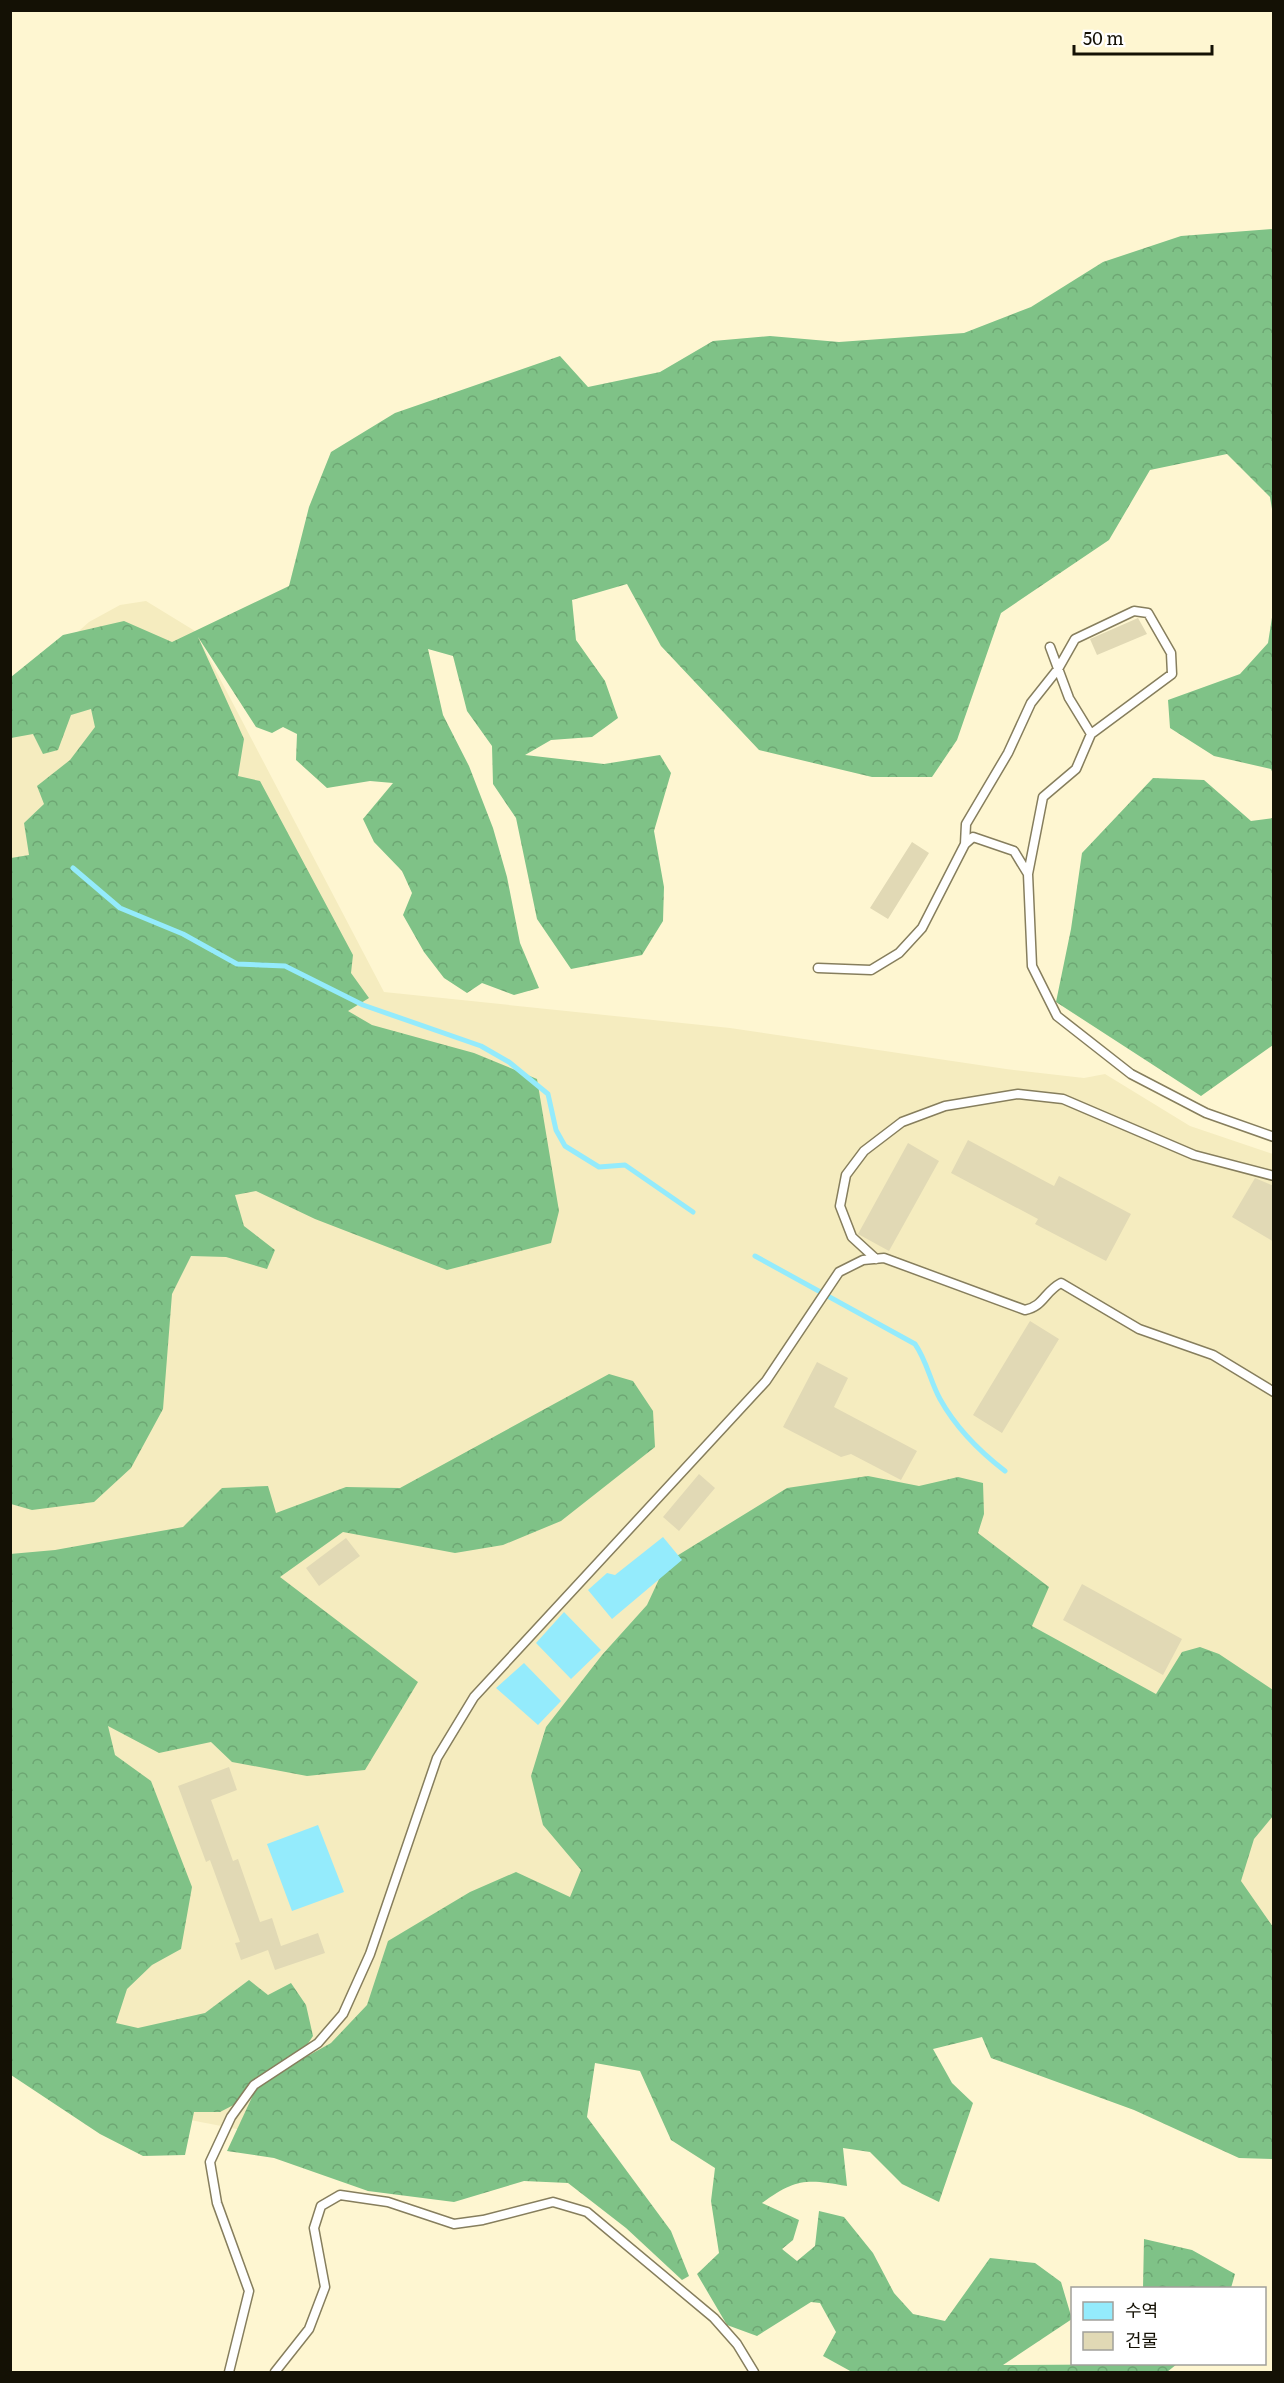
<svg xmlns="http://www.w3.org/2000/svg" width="1284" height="2383" font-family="Literata,'Noto Sans KR',serif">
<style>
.built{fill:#f5ecbf}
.forest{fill:url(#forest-crowns)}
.water{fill:#94ebfc}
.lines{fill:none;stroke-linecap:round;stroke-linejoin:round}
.stream{stroke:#94ebfc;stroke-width:5}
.building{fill:#e1d9b5}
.lane-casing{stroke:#867e5d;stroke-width:11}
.lane{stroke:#fff;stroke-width:8}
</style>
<defs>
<pattern id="forest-crowns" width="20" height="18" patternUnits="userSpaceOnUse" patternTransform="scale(1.5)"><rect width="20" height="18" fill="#7fc287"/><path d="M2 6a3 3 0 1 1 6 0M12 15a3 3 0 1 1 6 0" fill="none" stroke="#6da673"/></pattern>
</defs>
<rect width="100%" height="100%" fill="#fef6d1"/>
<path class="built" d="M146,601L195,631L384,992L730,1028L1006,1069L1084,1078L1105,1074L1190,1126L1273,1154V1950L1205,1863L242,2130L185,2119L10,1976V692L89,622L120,605Z"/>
<path class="forest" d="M1273,229V515L1270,497L1227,454L1150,470L1109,540L1001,613L957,740L932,777H872L759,750L661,646L627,584L572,600L576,640L605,681L618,718L592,737L551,740L525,755L604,764L660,755L671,773L654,831L664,887L663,921L642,955L571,969L537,919L516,818L493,784L492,746L467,711L453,656L428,649L443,715L469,766L493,828L507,877L520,943L539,988L514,995L482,983L467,993L444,978L424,952L403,915L412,893L402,871L374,842L363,819L393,783L370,781L327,788L296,760L297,734L283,727L272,733L256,727L198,637L244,739L238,776L260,781L353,955L351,973L369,998L348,1011L372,1025L474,1053L537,1079L559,1211L551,1243L447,1270L315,1219L256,1191L235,1195L244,1226L275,1250L267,1269L226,1257L191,1256L172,1294L163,1409L131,1468L94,1502L32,1510L11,1504V858L29,855L24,823L44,804L37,786L70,760L95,727L91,709L71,715L58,750L43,754L33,734L11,738V677L63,635L124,621L172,642L289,586L309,507L331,452L395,413L560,356L588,387L660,372L713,341L770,336L839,342L964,333L1031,307L1103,262L1181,236Z
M1273,611L1274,774H1273L1271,769L1214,756L1170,728L1168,700L1240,674L1268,643Z
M1153,778L1204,780L1251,821L1273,818V1045L1201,1096L1056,1002L1071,929L1082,853Z
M609,1374L633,1381L653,1411L655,1447L561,1521L503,1545L455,1553L343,1532L280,1577L418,1682L365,1770L307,1776L232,1762L211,1742L159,1753L108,1726L115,1755L151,1781L192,1887L181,1949L152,1965L127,1989L116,2023L138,2028L205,2013L249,1980L268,1995L291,1983L306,2005L313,2036L295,2063L331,2043L367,2005L388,1941L470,1892L516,1872L570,1897L581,1870L543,1825L531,1776L546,1727L602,1655L647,1605L667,1562L787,1488L868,1476L919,1486L958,1477L983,1483L984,1514L978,1533L1049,1587L1032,1626L1156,1694L1182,1652L1200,1647L1219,1654L1273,1690V1816L1254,1839L1241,1881L1273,1927V2159L1239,2158L1134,2110L991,2058L982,2037L933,2049L952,2083L973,2103L939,2202L902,2184L870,2152L843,2148L847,2186C807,2179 796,2178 762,2203L799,2220L793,2240L782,2249L797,2261L815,2246L819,2211L844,2217L873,2253L894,2293L913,2314L945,2321L990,2258L1035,2263L1061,2282L1072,2319L1003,2365L1177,2364L1167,2372H852L823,2356L836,2332L820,2303L811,2302L757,2336L727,2325L697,2274L719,2253L711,2201L715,2168L671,2140L640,2071L595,2063L587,2117L671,2231L689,2276L682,2280L626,2228L568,2183L524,2181L454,2202L368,2191L274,2158L227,2151L253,2095L220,2112H194L185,2155L143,2156L100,2134L11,2075L10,1554L55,1550L183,1527L222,1488L268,1486L276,1513L346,1487L400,1488Z
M1144,2239L1192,2250L1235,2274L1231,2288H1143Z"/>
<path class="water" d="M663,1537L682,1560L612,1619L588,1590L607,1573L615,1575Z
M564,1612L601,1650L571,1679L536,1643Z
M524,1663L561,1701L538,1725L496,1688Z
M318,1825L344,1892L292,1911L267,1844Z"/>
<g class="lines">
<path class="stream" d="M73,868L120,908L183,934L237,964L285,966L363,1005L481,1046L509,1062L548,1094L556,1130L565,1146L599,1167L625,1165L693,1212
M755,1256L915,1344C927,1361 930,1381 940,1399C956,1428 979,1451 1005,1471"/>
</g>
<path class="building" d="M1138,618L1147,634L1097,655L1090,639Z
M912,842L929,853L888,919L870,908Z
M968,1140L1054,1186L1059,1176L1131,1214L1106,1261L1035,1224L1038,1219L951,1173Z
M908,1143L939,1161L889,1251L858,1234Z
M1255,1178L1274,1186V1242L1232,1217Z
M1030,1321L1059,1339L1002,1433L973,1415Z
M817,1362L848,1378L834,1407L917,1451L901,1480L851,1454L841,1457L783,1427Z
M699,1474L715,1488L679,1531L663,1517Z
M346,1538L360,1556L319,1586L306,1568Z
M1082,1584L1182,1639L1163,1675L1063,1620Z
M229,1767L237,1790L211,1800L233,1861L238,1859L260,1922L272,1918L281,1946L318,1933L325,1953L275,1970L268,1950L241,1960L235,1943L240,1942L210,1860L206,1862L178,1786Z"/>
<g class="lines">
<g class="lane-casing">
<path id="lane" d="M965,844L966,824L1008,753L1031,703L1058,669L1075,639L1134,611L1148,613L1171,653L1172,674L1091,734
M1028,874L1043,797L1076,769L1091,734L1069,698L1050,647
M818,968L871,970L899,953L922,928L965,844L973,837L1014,851L1028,874L1032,966L1057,1016L1131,1074L1206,1113L1274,1137
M876,1259L852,1237L840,1206L846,1175L864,1151L902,1122L945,1106L1018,1094L1063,1099L1194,1155L1274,1176
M229,2372L249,2291L217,2203L210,2162L231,2117L254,2085L318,2043L343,2014L370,1954L437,1758L474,1697L766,1381L839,1272L863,1260L884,1258L1025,1310C1044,1306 1044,1292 1061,1283L1139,1329L1213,1355L1274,1392
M275,2372L309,2329L325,2287L314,2228L321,2206L340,2195L388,2202L454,2224L483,2220L553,2202L587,2212L714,2318L737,2344L754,2372"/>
</g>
<use href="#lane" class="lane"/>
</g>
<rect width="1284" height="2383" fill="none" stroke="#141105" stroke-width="24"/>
<rect x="1071" y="2287" width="195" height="78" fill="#ffffff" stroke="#a1a09b" stroke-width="1.5"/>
<rect x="1083" y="2302" width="30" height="18" fill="#94ebfc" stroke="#a1a09b" stroke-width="1.5"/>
<text x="1125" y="2317" font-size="18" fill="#141105">수역</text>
<rect x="1083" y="2332" width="30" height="18" fill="#e1d9b5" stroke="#a1a09b" stroke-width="1.5"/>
<text x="1125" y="2347" font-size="18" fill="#141105">건물</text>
<path d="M1074 45v9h138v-9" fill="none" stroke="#141105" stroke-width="3"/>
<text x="1083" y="45" font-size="18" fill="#141105" stroke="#ffffff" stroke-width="4.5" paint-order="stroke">50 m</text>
</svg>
